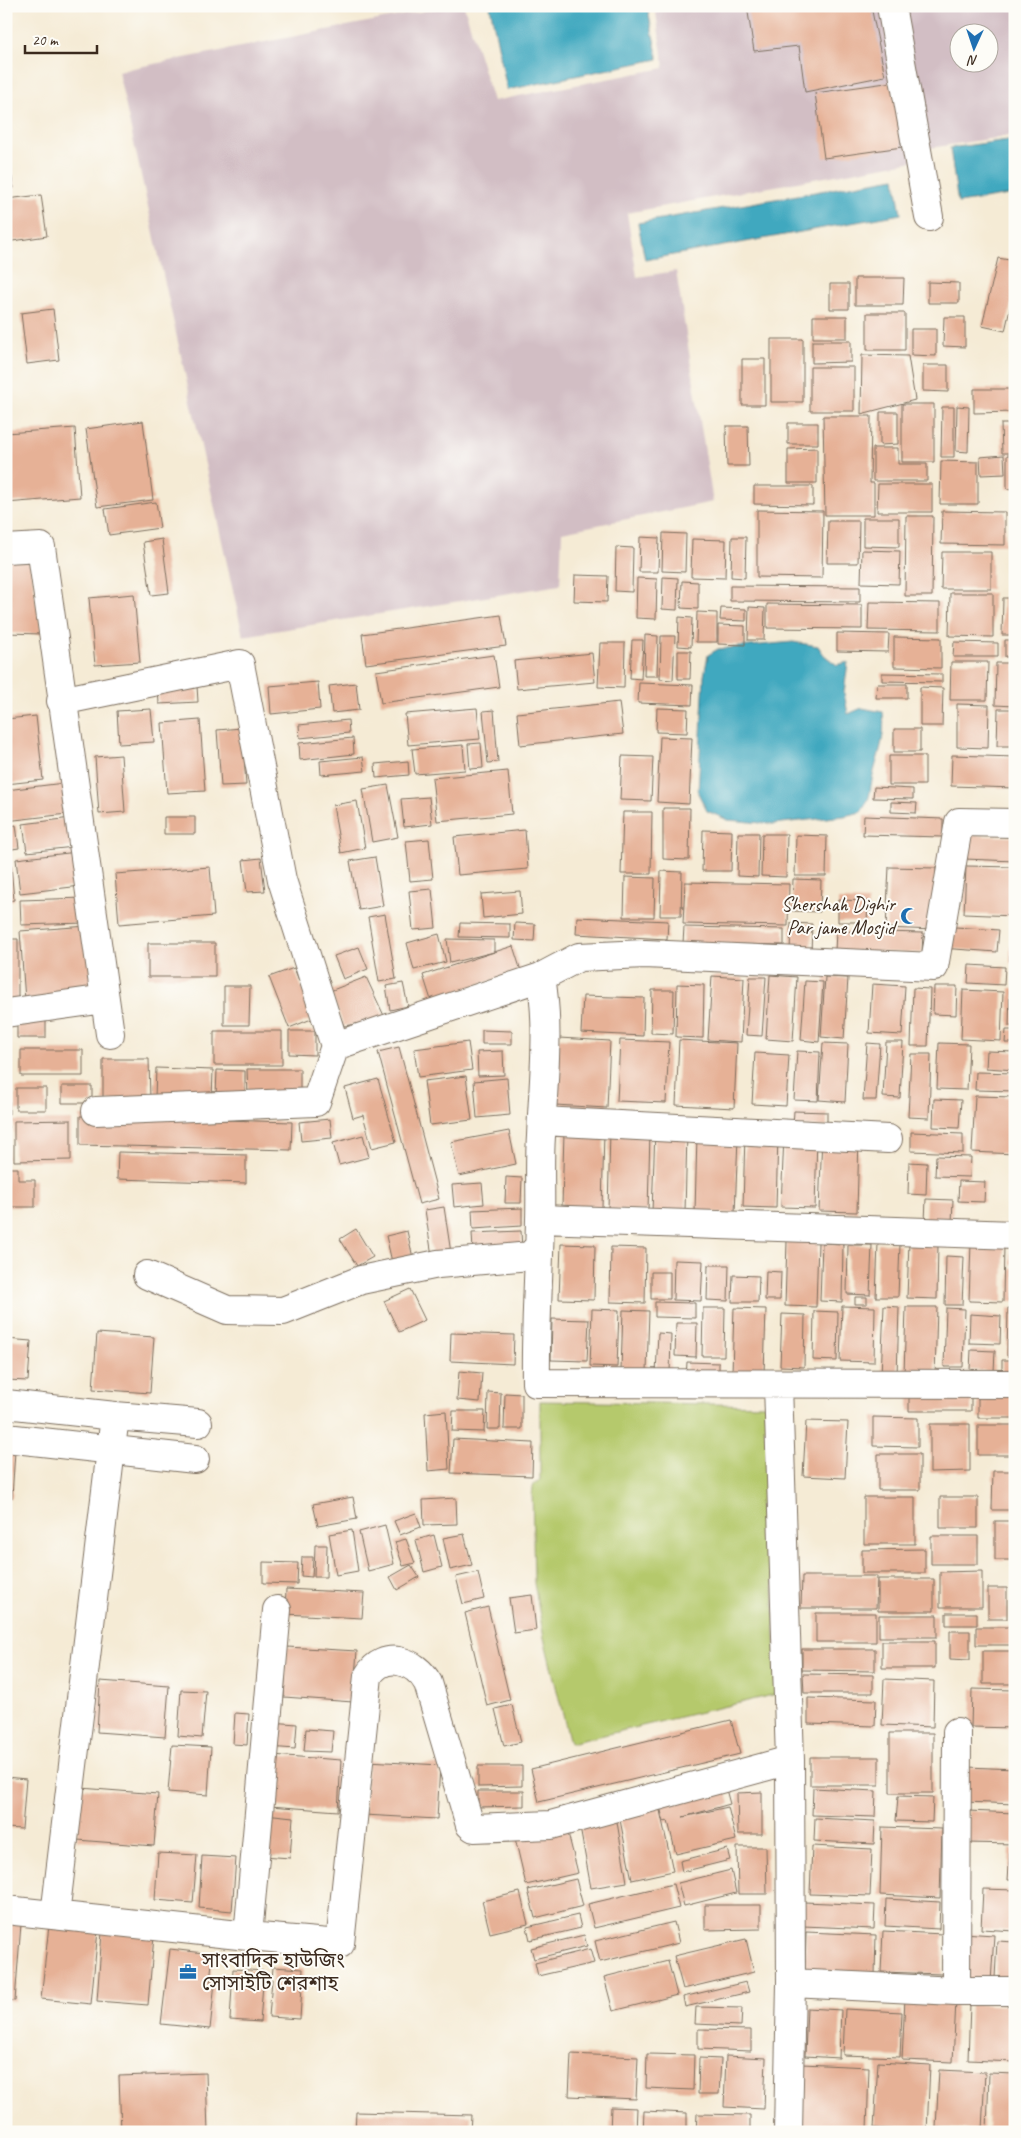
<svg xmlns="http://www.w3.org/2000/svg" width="1021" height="2138" font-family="Caveat,'Noto Sans Bengali',sans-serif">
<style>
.industrial{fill:#d2bec4;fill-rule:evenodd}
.green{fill:#b5c96c;stroke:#787a45}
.water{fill:#3fa8bf;stroke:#3d696e}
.building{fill:#e6b196}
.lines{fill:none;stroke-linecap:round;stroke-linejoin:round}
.minor-casing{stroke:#7c6e5e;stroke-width:30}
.minor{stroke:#fff;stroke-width:28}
.labels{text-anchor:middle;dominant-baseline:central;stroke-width:4;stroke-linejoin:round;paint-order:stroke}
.poi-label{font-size:20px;fill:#3b2a1e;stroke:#fdfcf7;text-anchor:end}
</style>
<rect width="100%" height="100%" fill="#fdfcf7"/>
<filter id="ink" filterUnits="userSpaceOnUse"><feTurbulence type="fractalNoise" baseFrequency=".02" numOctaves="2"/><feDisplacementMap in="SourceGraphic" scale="10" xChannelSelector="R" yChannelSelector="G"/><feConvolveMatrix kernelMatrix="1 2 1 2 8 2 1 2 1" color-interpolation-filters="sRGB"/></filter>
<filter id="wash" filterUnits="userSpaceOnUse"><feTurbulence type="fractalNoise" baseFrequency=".0096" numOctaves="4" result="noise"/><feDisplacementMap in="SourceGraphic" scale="20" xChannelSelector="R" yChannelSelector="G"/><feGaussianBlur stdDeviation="1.12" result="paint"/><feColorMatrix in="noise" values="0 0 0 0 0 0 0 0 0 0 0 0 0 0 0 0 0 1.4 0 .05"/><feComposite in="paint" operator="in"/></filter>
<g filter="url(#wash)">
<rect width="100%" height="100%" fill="#f5ebd5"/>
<path class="industrial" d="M449,6H464L493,101L664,68L655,6H886L913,161L627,213L637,277L676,271L713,502L562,532L560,585L243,636L118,71Z
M897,6H1015V135L923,149ZM958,32H988V62H958Z"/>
<path class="green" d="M540,1401L767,1405L777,1694L570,1743L544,1638L534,1583L532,1486L540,1480Z"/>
<path class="water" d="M490,6H647L658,59L507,90Z
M1015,139V194L958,203L950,148Z
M895,178L901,214L645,260L638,223Z
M793,642L818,646L824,655L837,665L848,662L844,693L848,714L862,708L883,712C886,740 878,753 872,780C869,796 871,797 861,812L844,816L773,824L728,820L707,811L698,793L704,676L708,655L718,649Z"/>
<g id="blocks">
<path class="building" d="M747,6H871L885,76L805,92L799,46L754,51Z
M893,82L902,147L824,158L815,93Z
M6,149L14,188L6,189Z
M41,195L47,236L6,242V199Z
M998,258L1015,261V287L1005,331L982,326Z
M855,278H904L903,305H855Z
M928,282L959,283V303H928Z
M830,284H849V309H830Z
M53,309L59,360L27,364L21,313Z
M867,313H905V350H867Z
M813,316H847V338H813Z
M944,317H965V347L943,346Z
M911,329H936V356L911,355Z
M771,339H803V402H771Z
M812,341H851V362L812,363Z
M862,355L908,356L915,400L861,414Z
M742,359H765V405H742Z
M923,365H948V392L923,391Z
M810,367H854V411H810Z
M974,389H1015V412L974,413Z
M902,404H934V462H902Z
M957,406L969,407L968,452L956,451Z
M942,407H954V457H941Z
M880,412H898V444L880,445Z
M823,416H871L870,483H874V515H825Z
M143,421L153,500L97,507L86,429Z
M788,423H818V444H788Z
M1001,424H1015V453H1002Z
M726,426H748L749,466H727Z
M75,428L80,497L6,503V433Z
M817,448V483H788V449Z
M873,448H898V464H927V481H873Z
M1004,455L1005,474L981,475L980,457Z
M1007,455H1015V488L1007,489Z
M941,461L978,462V504H940Z
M878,484H932V512H877Z
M754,486H813V505L754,504Z
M156,502L160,528L109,535L105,509Z
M757,510L823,511L822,578L757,577Z
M942,511L1005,512V545L941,544Z
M1012,514H1015V532H1012Z
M906,516H933L932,596H905Z
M863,518H899V547L863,546Z
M828,521H859L858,563H827Z
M663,533L686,534L685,572L662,571Z
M640,537L659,538L658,572H639Z
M732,537H746L745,578L731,577Z
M162,539L169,593L151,595L143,542Z
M692,539L726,540L725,578L691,577Z
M616,547L633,548L632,592L615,591Z
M862,550L900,551L899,584L861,583Z
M942,552H991V589H941Z
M6,557L30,563L42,634L6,633Z
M575,575L608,576L607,602L574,601Z
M663,577L678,578L677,610L662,609Z
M637,578L657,579L656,619L636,618Z
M682,581L698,582V609L681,608Z
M730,586L860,587V602L730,601Z
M950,593H993V637L949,636Z
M134,594L140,662L95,665L89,598Z
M1003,598H1015V635H1002Z
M869,602L940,603V631L868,630Z
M767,604L862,605V629L767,628Z
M749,607L765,608L764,640H748Z
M721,608L746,609V621L720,620Z
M697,612L717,613V642H696Z
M501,615L506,646L366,664L362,634Z
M679,617L692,618L691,647L678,646Z
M718,625L745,626V645L718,644Z
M837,633L889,634L888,652L837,651Z
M645,635L658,636L657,676H644Z
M661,636H675L673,680L660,679Z
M894,637L941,638V668L894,667Z
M632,640H643L641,679L630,678Z
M1005,640H1015V657H1005Z
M954,642L998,643V657H953Z
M600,643H625L624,688L598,687Z
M678,651H691L690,679H678Z
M592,653L595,682L517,689L514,661Z
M494,655L499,687L381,703L376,671Z
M951,662H988L987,700H950Z
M996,663H1015V706L995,705Z
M882,673L942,674V682L882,681Z
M318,682L320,709L271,714L269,686Z
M356,683L359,710L332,713L329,686Z
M639,683L693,685L692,705L638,703Z
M877,684H907V698H876Z
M197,686L198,702L159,704L158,688Z
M920,687L943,688L942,726H920Z
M619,702L623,734L520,745L517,713Z
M957,704L989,705L988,748L957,747Z
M477,708L480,739L408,745L405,714Z
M657,708L688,709L687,733L656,732Z
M151,709L154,742L119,744L117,711Z
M998,709H1015V746H997Z
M494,710L498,762L488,763L483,711Z
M36,716L43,780L6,784V719Z
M200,720L205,791L167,793L162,723Z
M348,720L349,733L300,738L299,725Z
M242,728L246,785L221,786L217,730Z
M894,729H920V752H894Z
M660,737L692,738L689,804L657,802Z
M353,738L354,754L300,760L299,743Z
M481,743L483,768L470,769L468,744Z
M463,745L465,770L415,774L412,749Z
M121,755L125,812L99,814L95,757Z
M952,755L1015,757V788L951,786Z
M622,756L653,757L651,801L620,800Z
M889,756H925V785H889Z
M363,757L365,771L321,775L320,761Z
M408,761L409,775L376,778L375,764Z
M508,771L512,814L437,821L432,778Z
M64,783L67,814L6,821V790Z
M388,785L398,837L372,842L363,789Z
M874,787L913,789V799L873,798Z
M429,797L432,824L404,827L401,799Z
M357,801L365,848L341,853L333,805Z
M891,802L917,803L916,813L891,812Z
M663,808H690L689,860L663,859Z
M623,812H652L651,874H621Z
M864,816L943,819V837L863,835Z
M164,817H195V834H164Z
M71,818L74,847L27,852L23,824Z
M16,825L19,848L6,850V827Z
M525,830L528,869L458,875L454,837Z
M703,830L732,831L731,871H702Z
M738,833H759L758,877L737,876Z
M762,834H787L786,877L761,876Z
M796,835L827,836L826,876H795Z
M965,835L1015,837V861L964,859Z
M429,839L433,879L410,881L406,841Z
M77,852L81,886L20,893L16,859Z
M375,857L383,906L359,910L350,861Z
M261,858L265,891L247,892L243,860Z
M11,866L14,900L6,901V867Z
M966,866L1015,867V916L964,914Z
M210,867L214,916L119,924L115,874Z
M889,867L936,868L934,930L886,928Z
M661,871L682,872L681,916H660Z
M625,877L655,878L654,917H624Z
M793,879L821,880L820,912L792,911Z
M685,882L789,884L788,926L683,924Z
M432,889L436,928L413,930L409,891Z
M520,891L522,914L483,918L481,894Z
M85,898V923L21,925L20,900Z
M838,900L868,901L867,922H838Z
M385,914L396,979L379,982L368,917Z
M577,917L668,921L667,939L576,934Z
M460,923L510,924V938L459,937Z
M515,923L535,924L534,941L514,940Z
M791,923L812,924L811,954L790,953Z
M88,926L93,995L25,1000L20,931Z
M941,926L999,930L997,952L940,948Z
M684,927L784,929V945L683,943Z
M836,931L923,933L922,953L835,951Z
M439,934L446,962L414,970L407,943Z
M6,939H18V1004H6Z
M447,939L494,940V952L450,963Z
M148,943H215V977H148Z
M1010,945H1015V963H1010Z
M513,946L521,971L431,1000L423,975Z
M359,947L368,969L343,979L334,956Z
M969,965L1005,967L1004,985L968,983Z
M294,968L314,1018L289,1028L269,977Z
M770,975L797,977L793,1041L766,1039Z
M712,976L744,978L741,1042L708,1040Z
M366,977L386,1020L344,1026L330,991Z
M750,977H766L762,1036L746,1035Z
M825,977L848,978L844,1039L821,1037Z
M805,981L823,982L819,1042L801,1040Z
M403,983L408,1006L390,1010L386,986Z
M677,984L704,985L703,1038L676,1037Z
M872,984L905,986L902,1035L869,1033Z
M224,986H250L249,1025H224Z
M934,986H957L956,1015L933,1014Z
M913,988L930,989L928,1046H911Z
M1010,988H1015V1026H1009Z
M652,990H674L673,1034L651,1033Z
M963,990L1003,992L1001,1041L961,1039Z
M583,996L644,998L643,1036L581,1033Z
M17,1017H46V1038H17Z
M482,1030L512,1031V1044H482Z
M1006,1030H1015V1043H1005Z
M214,1031H282V1065H214Z
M289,1031H315V1055L289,1054Z
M559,1038L610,1041L607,1108L555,1105Z
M620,1040L669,1042L666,1103L617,1101Z
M679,1040L737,1043L734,1108L676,1105Z
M468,1042L472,1070L418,1077L414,1049Z
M886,1042H903L900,1098L883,1097Z
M823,1043L848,1044L845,1102L819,1100Z
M867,1043L880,1044L876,1100H863Z
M939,1043L969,1044L967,1090L937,1089Z
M399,1047L439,1199L419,1204L378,1052Z
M21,1050H83V1076H21Z
M503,1051L504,1075L478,1076L477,1052Z
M797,1051L820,1052L818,1101L794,1100Z
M987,1051L1015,1052V1070L986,1068Z
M755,1053L789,1055L786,1106L752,1104Z
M911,1054H931L929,1118L908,1117Z
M103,1059H149L150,1101H103Z
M156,1068L213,1070L212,1100L155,1098Z
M247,1069H300V1096H248Z
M217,1070L245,1071V1096L216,1095Z
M976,1072L1015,1073V1091L975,1090Z
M466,1076L472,1120L430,1125L424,1081Z
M507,1078L510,1115L477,1118L474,1081Z
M378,1079L396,1142L372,1148L363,1115L353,1118L345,1088Z
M62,1086H92V1103H62Z
M16,1088H46V1110H16Z
M6,1089H9V1114H6Z
M975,1096L1015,1097V1154L972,1152Z
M934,1099L961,1100L959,1128L933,1127Z
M794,1111L827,1112V1127L793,1126Z
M80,1116L292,1122L291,1150L80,1145Z
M330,1119L332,1138L301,1141L299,1122Z
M71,1120V1160L14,1161V1121Z
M6,1126H8V1159H6Z
M509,1131L516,1164L459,1176L451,1142Z
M610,1131L650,1132L648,1211L608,1210Z
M655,1131L687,1133L685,1212H652Z
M564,1132L604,1133L602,1207L562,1206Z
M911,1132L963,1134V1153L911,1151Z
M745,1134L778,1135L776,1208L743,1207Z
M363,1135L369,1157L339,1165L333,1143Z
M697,1135L738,1137L735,1213L695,1212Z
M784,1135L817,1136L815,1208L781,1207Z
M822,1136L859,1137L857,1212L819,1211Z
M118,1152L246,1155V1183L117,1179Z
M936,1156L971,1157L970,1177L935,1176Z
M909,1162L927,1163L926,1195L908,1194Z
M6,1168H18V1180H35V1207H6Z
M506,1177L522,1178L521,1203H505Z
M959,1181L985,1182L984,1202L958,1201Z
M482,1183L484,1204L454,1207L452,1185Z
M926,1199L953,1200L952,1222L925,1221Z
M444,1207L451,1253L432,1256L425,1210Z
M522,1208V1226L473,1229L472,1210Z
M356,1229L373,1257L357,1266L340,1239Z
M407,1231L413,1258L392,1262L386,1236Z
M521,1231L522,1249L473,1251L472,1233Z
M787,1241L818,1242L816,1307L785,1306Z
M909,1242L938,1243L937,1299L907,1298Z
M822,1243L843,1244L842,1302L820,1301Z
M878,1243L900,1244L898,1297H876Z
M971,1243L1004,1244L1003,1302L969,1301Z
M1011,1243H1015V1264H1010Z
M561,1244L595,1245L594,1300L559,1299Z
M848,1245H872L870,1295L847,1294Z
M611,1247L646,1248L645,1303L610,1302Z
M946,1256L964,1257L962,1305H945Z
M674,1260L703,1261L701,1301L673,1300Z
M708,1265H729L728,1301L707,1300Z
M1010,1268H1015V1301H1009Z
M766,1271L781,1272L780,1300H765Z
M651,1272H670V1299H651Z
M733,1275L759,1276L758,1302H732Z
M410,1289L425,1320L399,1332L384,1301Z
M855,1297H867V1304H855Z
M655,1302L695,1303V1318L655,1317Z
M842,1306L875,1307L874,1362L840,1361Z
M884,1306L899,1307L897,1376H881Z
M906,1307H937L935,1376L904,1375Z
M703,1308H725L724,1356H702Z
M734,1308L766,1309L764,1374L732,1373Z
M946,1308L965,1309L963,1367H944Z
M1008,1308L1015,1309V1357L1007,1356Z
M592,1309L619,1310L617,1367L590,1366Z
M623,1310L649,1311L647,1371L621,1370Z
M814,1311L838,1312L837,1361L813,1360Z
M782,1314L805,1315L804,1367L780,1366Z
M970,1314L1001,1316L1000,1344L969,1343Z
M552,1319L589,1320L587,1361L551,1360Z
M676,1323H697L696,1357L675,1356Z
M97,1333L154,1337L150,1393L93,1389Z
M451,1333L514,1335L513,1364L450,1361Z
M658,1333L671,1334L670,1374H656Z
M6,1339L31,1341L28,1381L6,1380Z
M971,1350L995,1351L994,1371L970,1370Z
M1002,1360H1015V1379L1002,1378Z
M687,1362L719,1363V1381L686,1379Z
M459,1371L482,1373L480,1402L457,1400Z
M909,1390H971V1411H909Z
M978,1391L1015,1392V1418H978Z
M488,1392L501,1393L500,1429H487Z
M505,1393L522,1394V1429H504Z
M446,1411L449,1469L428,1471L425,1413Z
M453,1411H485L484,1432L452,1431Z
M873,1417L918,1418V1447L873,1446Z
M806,1421L848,1422L845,1478L803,1476Z
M930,1424H970V1471L930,1472Z
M978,1425H1015V1455H978Z
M453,1439L533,1443L532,1476L451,1473Z
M6,1450L15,1451L12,1498H6Z
M878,1454H920V1490H878Z
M993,1471H1015V1510H992Z
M353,1497L357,1519L318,1526L313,1504Z
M864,1497H915V1544H864Z
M940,1497H978V1528H940Z
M456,1498L457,1524L424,1525L423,1500Z
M416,1513L421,1527L400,1535L394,1521Z
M995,1521H1015V1560H995Z
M385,1525L394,1564L368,1571L359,1532Z
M352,1530L358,1571L336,1575L329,1534Z
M464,1534L472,1565L450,1570L443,1538Z
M434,1535L442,1567L424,1572L416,1540Z
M931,1536H978V1564H931Z
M406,1539L415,1563L403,1566L395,1542Z
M315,1545H327L326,1577H314Z
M925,1549V1573H862V1550Z
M302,1557H313L312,1577L301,1576Z
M263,1562L298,1563L297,1584L263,1583Z
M411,1565L419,1577L397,1590L390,1577Z
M982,1571V1607H940V1572Z
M478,1572L484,1599L463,1604L456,1577Z
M802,1576H877L876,1608H801Z
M878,1579H934V1611H878Z
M988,1588H1007V1619H988Z
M286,1589L364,1593L362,1618L285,1614Z
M532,1595L536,1630L514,1633L509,1598Z
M488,1607L510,1700L487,1706L465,1613Z
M816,1613H876V1642H816Z
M946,1613H977V1625H946Z
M879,1615H937V1637H879Z
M976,1627H1015V1645H976Z
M950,1631H970V1660L950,1659Z
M882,1641H935V1668H882Z
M287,1647L357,1651L353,1702L284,1697Z
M802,1649H875V1671L802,1670Z
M983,1651H1015V1684H983Z
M803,1674L873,1675V1693H804Z
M884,1679L934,1681L933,1727L882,1725Z
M100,1681L169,1686L165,1737L97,1732Z
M972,1689L1015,1690V1728L971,1727Z
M181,1690L206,1691L202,1738L178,1736Z
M808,1698L876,1700L875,1726L808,1724Z
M512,1705L521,1742L504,1746L495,1709Z
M235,1713L249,1714L247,1745L233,1744Z
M731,1720L740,1754L539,1802L531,1769Z
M271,1722L297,1724L295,1749L269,1747Z
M306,1729L333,1731L331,1752L304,1751Z
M890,1733H933V1793H890Z
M172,1745L211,1747L208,1795L168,1792Z
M272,1755L341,1760L338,1811L269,1806Z
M810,1757H879V1785H810Z
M368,1761L440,1765L437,1819L364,1815Z
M478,1766H522V1786L478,1787Z
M967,1767L1015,1769V1804L965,1802Z
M6,1777L26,1779L22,1829L6,1828Z
M724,1782L730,1804L683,1817L728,1807L736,1840L676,1854L668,1821L664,1822L658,1800Z
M81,1788L158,1794L154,1846L77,1840Z
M813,1788L876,1791L875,1817L812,1815Z
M478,1791H524V1806L478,1807Z
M762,1792V1834H738L737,1793Z
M898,1796L933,1797L932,1822L896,1821Z
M658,1801L673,1871L632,1880L618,1810Z
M968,1811L1015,1813V1844L967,1843Z
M265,1814L293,1817L290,1858L263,1856Z
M616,1816L627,1882L591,1888L579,1822Z
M815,1818L875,1821L874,1844L814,1841Z
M566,1825L578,1873L526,1885L515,1838Z
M882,1827L942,1829L940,1898L880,1895Z
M812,1846L872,1849L870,1896L810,1894Z
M737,1847H766L767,1894H738Z
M727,1849L730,1860L682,1872L680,1861Z
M1010,1849H1015V1880H1008Z
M158,1853L197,1855L193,1903L155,1900Z
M202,1856L236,1858L232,1911L199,1908Z
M731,1870L736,1893L684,1906L678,1883Z
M576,1879L583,1906L535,1918L528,1890Z
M673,1884L679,1908L594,1928L588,1904Z
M983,1889L1015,1890V1931L981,1929Z
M520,1892L528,1924L490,1933L482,1901Z
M886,1899L940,1902L939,1929L885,1926Z
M804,1902L875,1905L874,1929L803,1926Z
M705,1905H761V1929L705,1930Z
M578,1915L581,1928L530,1940L527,1927Z
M674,1922L679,1943L600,1962L595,1941Z
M6,1923L21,1924L15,2001L6,2000Z
M49,1925L98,1930L91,2004L41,1999Z
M883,1931L943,1934L942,1974L881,1972Z
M102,1932L154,1936L148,2005L97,2001Z
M806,1932L876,1935L875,1974L805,1971Z
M963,1933L994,1935L991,1982L960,1980Z
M584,1935L587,1946L534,1959L531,1948Z
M746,1939L754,1972L683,1989L674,1956Z
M997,1941L1015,1942V1979L995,1978Z
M170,1949L213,1954L210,1981L215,1982L210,2029L161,2024Z
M590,1949L594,1963L538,1976L535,1963Z
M668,1961L677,1995L613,2011L604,1977Z
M273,1967L303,1969L300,2019L269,2017Z
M233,1969L264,1971L260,2022L230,2020Z
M746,1982L749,1992L685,2007L683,1997Z
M905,1998L956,2000L953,2062L902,2060Z
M970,2004L1015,2006V2062L968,2060Z
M696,2007L742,2008L741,2026L695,2024Z
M807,2008L841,2010L839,2058L805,2056Z
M845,2009L902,2012L900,2057L843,2055Z
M698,2029L751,2030V2051L698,2049Z
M571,2054L638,2057L636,2099L569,2096Z
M647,2054L694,2055L693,2090L646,2088Z
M726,2056L766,2058L764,2109L724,2107Z
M699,2058L721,2059L719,2094H698Z
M878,2062L930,2065L927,2132L874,2128Z
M802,2064L869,2067L867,2130L800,2128Z
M939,2070L985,2072L982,2130L936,2128Z
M206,2073L208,2132H121L119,2076Z
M989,2073L1015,2074V2132L987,2131Z
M611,2107L637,2108L636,2132H610Z
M644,2111L687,2113V2132H643Z
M356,2112L471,2115L470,2132H355Z
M697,2114L750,2115V2132H696Z"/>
</g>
</g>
<g filter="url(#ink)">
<use href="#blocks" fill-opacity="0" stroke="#7c6e5e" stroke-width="1"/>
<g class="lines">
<g class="minor-casing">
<path id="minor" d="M891,6L929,217
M6,549L41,547L110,1034
M61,701L240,664L282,880L335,1046
M541,977L579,957L645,954L934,967L959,822L1015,823
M6,1013L105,999
M96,1111L316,1102L335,1046L541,977C550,1030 543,1082 541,1136C539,1164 541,1192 540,1219C539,1274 535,1328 536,1383L1015,1384
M542,1121L888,1139
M540,1219L1015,1235
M147,1275L227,1310L283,1311L361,1280L438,1264L530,1256L539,1246
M778,1385L790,1760L791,1983L788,2132
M6,1404L115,1416L55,1915
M115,1416L198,1423
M6,1438L195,1459
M6,1910L248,1936L340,1944L368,1676C384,1650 415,1660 428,1683L470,1825L474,1828L551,1825L790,1760
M248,1936L277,1610
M791,1983L956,1991H1015
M956,1991L957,1732"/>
</g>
<use href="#minor" class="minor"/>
</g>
</g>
<defs>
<g id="mosque-bare" transform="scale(1.35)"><path d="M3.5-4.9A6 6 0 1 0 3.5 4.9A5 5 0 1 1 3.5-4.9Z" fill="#1f6fb2" stroke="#fdfcf7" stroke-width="2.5" paint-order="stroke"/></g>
<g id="office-bare" transform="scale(1.35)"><path d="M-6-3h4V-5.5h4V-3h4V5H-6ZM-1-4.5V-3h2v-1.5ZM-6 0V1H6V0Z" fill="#1f6fb2" stroke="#fdfcf7" stroke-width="2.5" paint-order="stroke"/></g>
</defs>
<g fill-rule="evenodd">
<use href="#mosque-bare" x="909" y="916"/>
<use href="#office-bare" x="188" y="1972"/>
</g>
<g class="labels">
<g class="poi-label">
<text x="895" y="904">Shershah Dighir<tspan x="895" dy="23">Par jame Mosjid</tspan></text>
<text x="202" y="1960" text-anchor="start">সাংবাদিক হাউজিং<tspan x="202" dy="23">সোসাইটি শেরশাহ</tspan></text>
</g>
</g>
<rect width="1021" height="2138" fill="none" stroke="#fdfcf7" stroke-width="25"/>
<g transform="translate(974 48) rotate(183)"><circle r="24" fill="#fdfcf7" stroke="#afa8a0"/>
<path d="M0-4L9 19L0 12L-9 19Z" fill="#1f6fb2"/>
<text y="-8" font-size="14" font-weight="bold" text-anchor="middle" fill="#3b2a1e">N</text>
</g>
<path d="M25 45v8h72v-8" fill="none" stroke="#3b2a1e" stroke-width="2.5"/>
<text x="32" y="45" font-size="15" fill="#3b2a1e" stroke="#fdfcf7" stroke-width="4" paint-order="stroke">20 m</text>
</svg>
